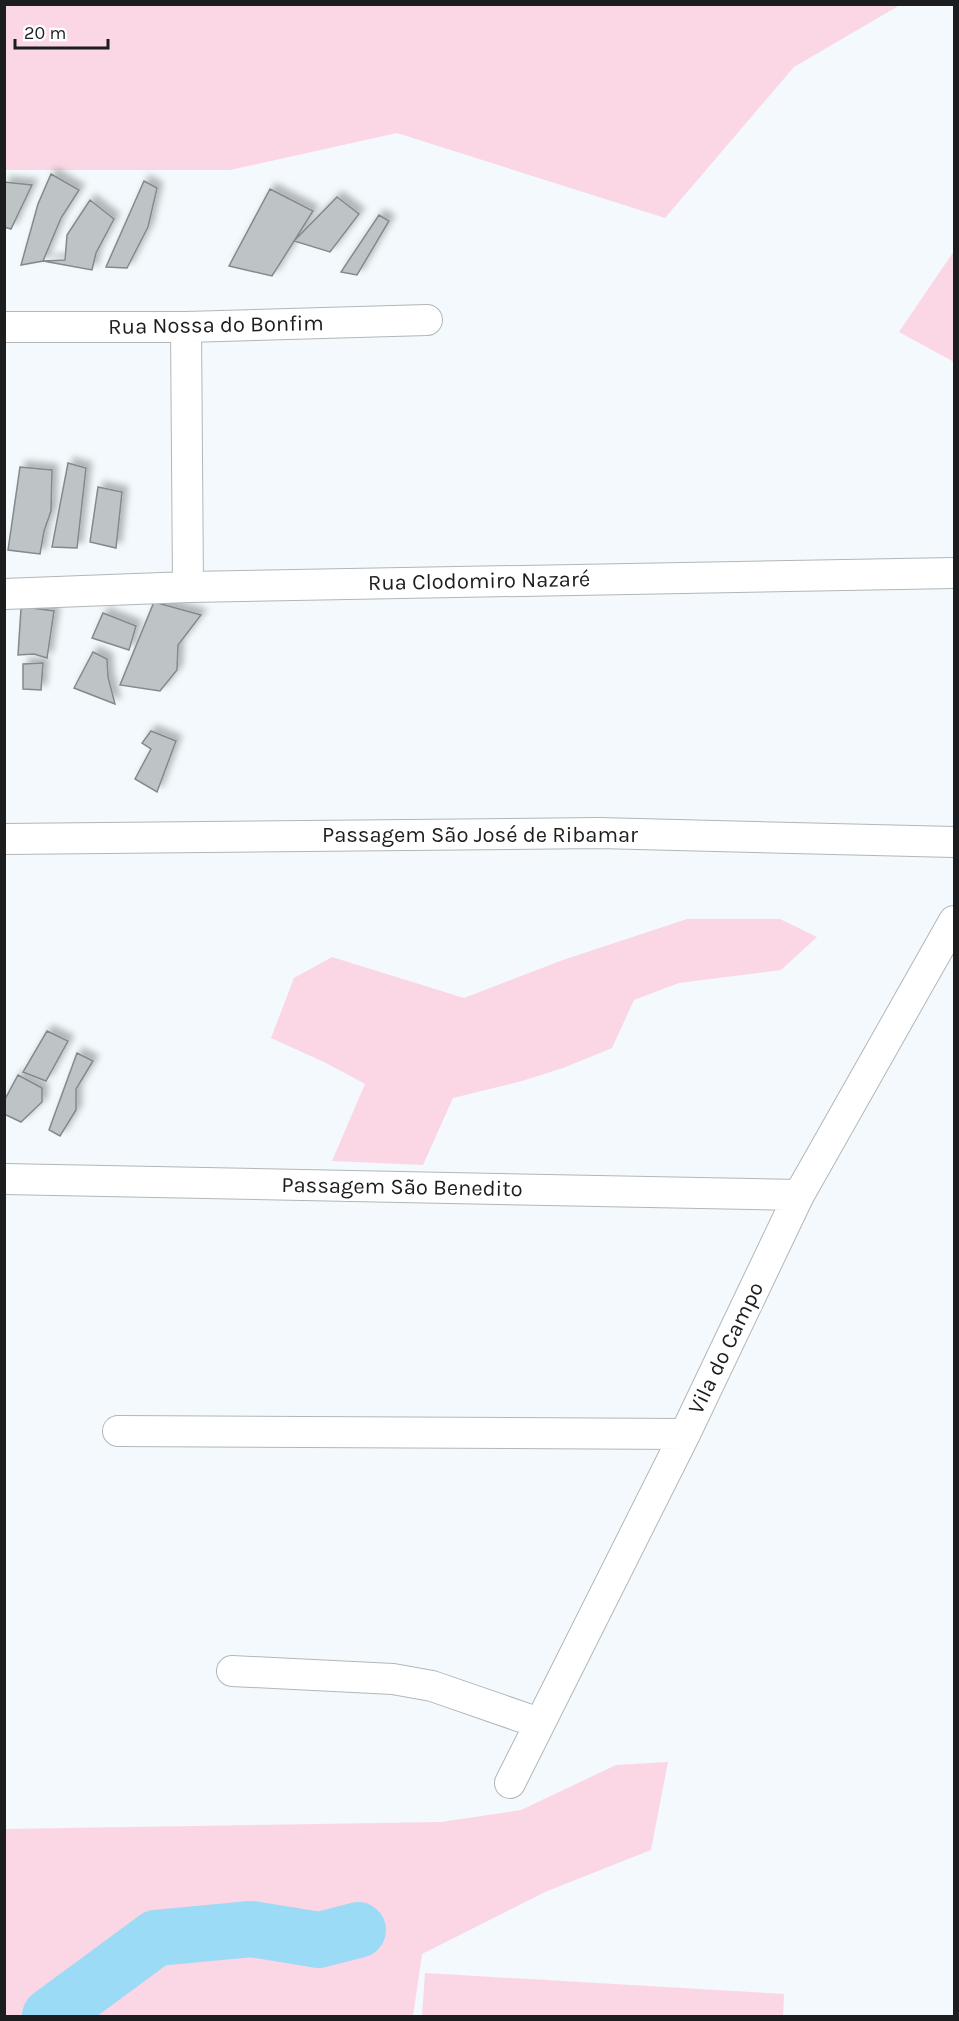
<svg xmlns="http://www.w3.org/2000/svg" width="959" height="2021" font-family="Karla,sans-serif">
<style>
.green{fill:#fbd7e5}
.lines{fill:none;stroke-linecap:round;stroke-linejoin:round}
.river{stroke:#9bdbf5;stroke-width:56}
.building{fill:#bec4c6;stroke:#84898c;stroke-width:1.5;filter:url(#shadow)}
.street-casing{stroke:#b1b7b9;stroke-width:32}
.street{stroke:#fff;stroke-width:30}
.labels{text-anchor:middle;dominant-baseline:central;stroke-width:5;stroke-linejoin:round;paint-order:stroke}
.street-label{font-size:22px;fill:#1b1d1e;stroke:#fff}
</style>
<defs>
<filter id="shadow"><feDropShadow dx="5.5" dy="-5.5" stdDeviation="3" flood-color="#0004"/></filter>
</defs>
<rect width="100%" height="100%" fill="#f3f9fc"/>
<path class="green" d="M4,5L5,4L900,5L794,67L665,218L397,133L230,170H5Z
M954,251V362L899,332Z
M687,919H780L817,937L781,970L679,983L634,1000L612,1048L563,1068L522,1081L453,1098L423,1165L332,1161L365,1084L326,1063L271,1038L294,978L332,957L464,998L563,960Z
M668,1762L651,1850L545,1892L422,1954L413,2016H5V1829L441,1822L521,1810L616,1765Z
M425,1973L784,1994L783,2016H422Z"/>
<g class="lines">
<path class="river" d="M50,2016L156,1938L251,1929L319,1940L358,1930"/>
</g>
<path class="building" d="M51,174L79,190L61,218L43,261L21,265L38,204Z
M144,181L157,188L148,227L127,268L106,267Z
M4,182L32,185L11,229L4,227Z
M270,189L313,211L272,276L229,266Z
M337,197L359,214L330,252L294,241Z
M90,200L114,219L96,253L92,270L43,261L65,260L67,235Z
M379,215L389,221L357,275L341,272Z
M68,463L86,468L77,548L52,547Z
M20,467L52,470L51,511L44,531L40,554L8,550Z
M98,487L122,492L116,548L90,542Z
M154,602L201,615L178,645L177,670L160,691L120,685Z
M18,606L54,611L47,658L34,654L18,655L21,609Z
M103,613L136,626L129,650L92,638Z
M93,652L107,659L108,677L115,704L74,688Z
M43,663L41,690L23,689V664Z
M151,731L176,741L157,792L135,779L151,749L142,743Z
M47,1031L68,1041L46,1081L23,1072Z
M77,1053L93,1061L76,1089V1110L60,1136L49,1130Z
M18,1075L42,1088V1102L21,1122L4,1114V1101Z"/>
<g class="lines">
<g class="street-casing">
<path id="street" d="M4,327H186L427,320
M186,327L188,587
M4,594L188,587L954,573
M4,839L599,833L954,842
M4,1179L799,1195
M118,1431L685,1434
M232,1671L393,1679L432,1686L539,1723
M510,1783L685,1434L799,1195L954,921"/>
</g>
<use href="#street" class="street"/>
</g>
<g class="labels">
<g class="street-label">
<text transform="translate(216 325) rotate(-1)">Rua Nossa do Bonfim</text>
<text transform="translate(479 581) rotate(-1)">Rua Clodomiro Nazaré</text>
<text x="480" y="835">Passagem São José de Ribamar</text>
<text transform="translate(402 1187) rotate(1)">Passagem São Benedito</text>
<text transform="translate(726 1348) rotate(-64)">Vila do Campo</text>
</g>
</g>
<rect width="959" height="2021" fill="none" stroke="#1b1d1e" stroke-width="12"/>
<path d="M15 39v9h93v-9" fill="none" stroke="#1b1d1e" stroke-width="3"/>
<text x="24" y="39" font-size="18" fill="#1b1d1e" stroke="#ffffff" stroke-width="4.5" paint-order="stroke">20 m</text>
</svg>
